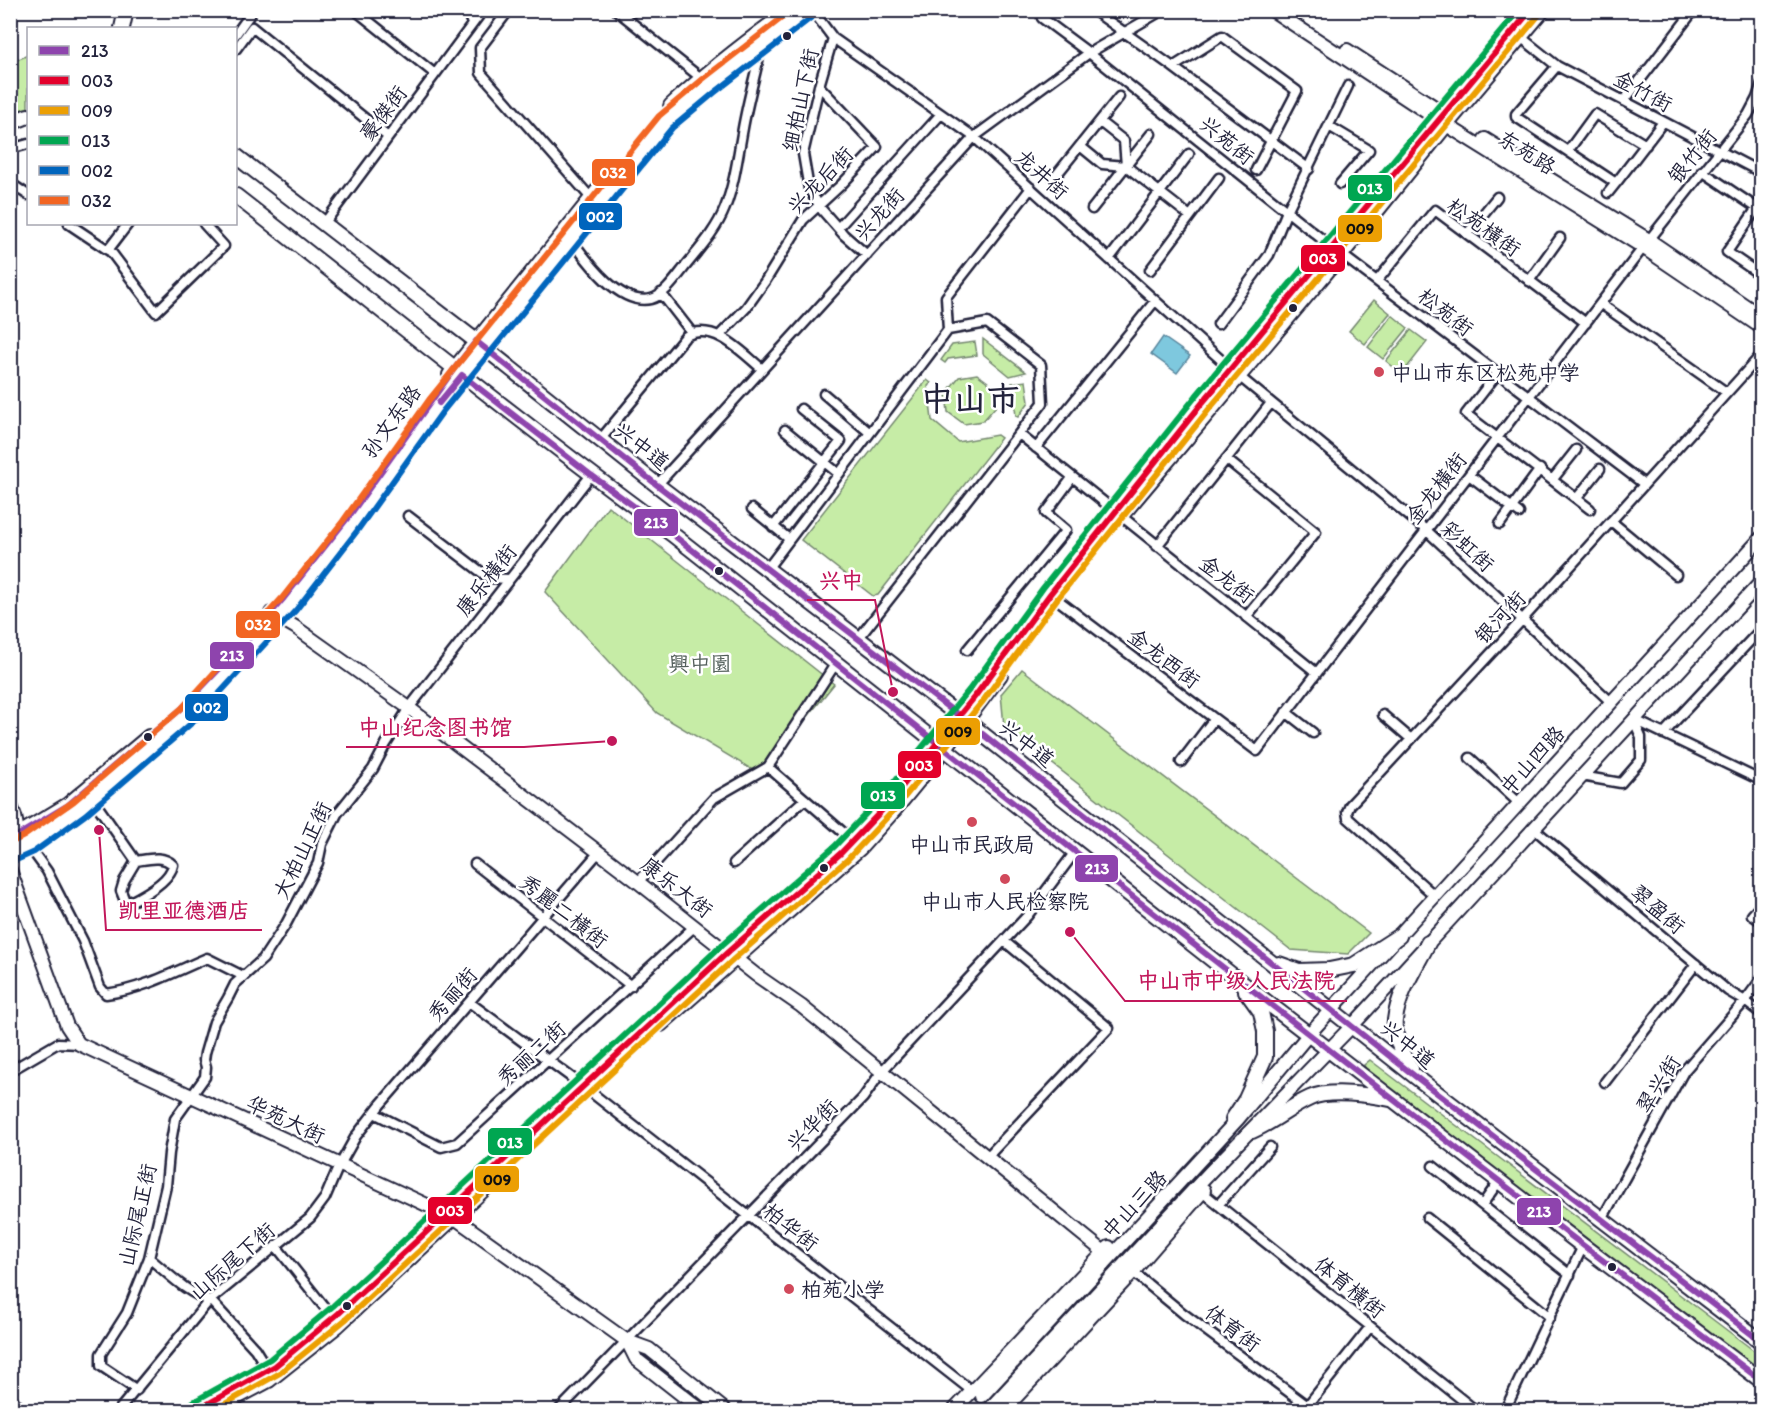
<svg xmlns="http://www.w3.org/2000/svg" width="1772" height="1421" font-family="Itim,'LXGW WenKai TC',sans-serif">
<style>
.green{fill:#c6eca6;stroke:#748770;stroke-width:1.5}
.water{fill:#7ec8de;stroke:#59869d;stroke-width:1.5}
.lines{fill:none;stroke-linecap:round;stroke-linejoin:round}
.secondary-tunnel{stroke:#d3d3d8;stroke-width:12;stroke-dasharray:12 6;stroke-linecap:butt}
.street-casing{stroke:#22223b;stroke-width:13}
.secondary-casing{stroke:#22223b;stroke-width:16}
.primary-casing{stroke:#22223b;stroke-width:18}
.street{stroke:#fff;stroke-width:8}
.secondary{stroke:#fff;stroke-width:12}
.primary{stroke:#fff;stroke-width:14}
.bus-1-casing{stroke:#fff;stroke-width:10}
.bus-2-casing{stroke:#fff;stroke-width:10}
.bus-3-casing{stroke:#fff;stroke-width:10}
.bus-4-casing{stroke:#fff;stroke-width:10}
.bus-5-casing{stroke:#fff;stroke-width:10}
.bus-6-casing{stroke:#fff;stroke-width:10}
.bus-1{stroke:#8e44ad;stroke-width:6}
.bus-2{stroke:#e4002b;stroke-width:6}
.bus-3{stroke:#ec9f03;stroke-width:6}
.bus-4{stroke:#00a651;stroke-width:6}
.bus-5{stroke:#0065bd;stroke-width:6}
.bus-6{stroke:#f26522;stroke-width:6}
.bus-dot{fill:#22223b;stroke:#fff;stroke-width:2}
.poi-dot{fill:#d1495b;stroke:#fff;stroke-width:2}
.labels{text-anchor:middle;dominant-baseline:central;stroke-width:5;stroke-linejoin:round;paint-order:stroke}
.street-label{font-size:21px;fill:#22223b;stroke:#fff}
.poi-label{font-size:21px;fill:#22223b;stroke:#fff;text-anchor:start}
.park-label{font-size:21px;fill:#535f5b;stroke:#fff}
.town-label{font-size:33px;font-weight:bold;fill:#22223b;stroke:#fff}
.leader{fill:none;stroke:#c2185b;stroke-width:2}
.callout-dot{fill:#c2185b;stroke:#fff;stroke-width:2}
.callout-label{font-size:22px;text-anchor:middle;font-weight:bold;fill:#c2185b;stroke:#fff;stroke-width:5;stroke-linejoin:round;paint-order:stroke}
.line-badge{stroke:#fff;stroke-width:2}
.badge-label{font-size:16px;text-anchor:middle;font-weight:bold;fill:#fff}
.pale-badge-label{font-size:16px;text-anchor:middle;font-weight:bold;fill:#111}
</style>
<rect width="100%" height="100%" fill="#fff"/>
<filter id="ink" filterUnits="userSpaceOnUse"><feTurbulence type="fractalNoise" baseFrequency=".0167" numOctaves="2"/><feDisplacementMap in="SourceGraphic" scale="12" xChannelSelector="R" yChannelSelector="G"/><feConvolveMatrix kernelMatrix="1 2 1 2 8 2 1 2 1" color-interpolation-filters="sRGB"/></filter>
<g filter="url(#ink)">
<path class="green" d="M28,55V108L11,116L10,63Z
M1374,300L1390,313L1365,344L1349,331Z
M1392,315L1408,328L1383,359L1368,347Z
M1411,330L1427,342L1402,374L1386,361Z
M983,339L1026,372L1010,376L983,354Z
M975,342L977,355L948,359L945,363L941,360L952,345Z
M977,374L993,386L996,406L983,421L964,424L948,412L946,393L959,377Z
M927,380L931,383L928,386L932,420L958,442L997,435L1001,438L878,595L873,596L801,540Z
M1026,381L1029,402L1018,417L1016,416L1012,383Z
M608,506L834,684L761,775L657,713L545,592Z
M1022,669L1369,933L1348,954L1291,950L1004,726L1001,694Z
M1370,1060L1761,1356V1375L1376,1078L1366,1070L1364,1065Z"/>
<path class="water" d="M1163,337L1190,356L1177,373L1151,354Z"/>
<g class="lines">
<path class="secondary-tunnel" d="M968,1410L982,1396"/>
<g class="street-casing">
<path id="street" d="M355,10L435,74
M467,10L472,24
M509,10L480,48L481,73L591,198
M616,10L701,78
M812,10L833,38L974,137L1240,377L1426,530L1611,702
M1093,10L1173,67L1309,169
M1042,18L1089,53L1333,248L1644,484
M236,34L251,13V10
M1518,35L1557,66L1762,173
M833,38L819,86L803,154L809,189L822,210L844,235L867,255
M236,49L252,27L388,137
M1557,66L1516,114V117L1616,183L1608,193
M1173,67L1222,36L1297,91L1256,170
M1624,101L1694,10
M1100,122L1124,141L1126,166
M1329,126L1369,150L1340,184
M1080,146L1102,164L1126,166L1190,216
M10,149L28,144
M1568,151L1595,114L1646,145
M1702,171L1757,208L1727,252L1762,276
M1054,178L1119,97
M10,183L28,195
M1616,183L1663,122
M1092,209L1151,134
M69,224L111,252L156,312L224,246L204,224
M323,225L483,10
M838,228L941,114
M1467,234L1497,197
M571,239C587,261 619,306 651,299C664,296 676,278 684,268C699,249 716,231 725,208C735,182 738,155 743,128C748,100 756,72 762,44
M108,250L128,224
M1109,259L1189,154
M1150,270L1219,178
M1377,281L1435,210L1586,323
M1529,281L1560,238
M661,293L692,333
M1601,304L1726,392
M1218,324L1269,255L1287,211L1348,86
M719,336L746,308L766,280L803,220L841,185L877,147L819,86
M1497,374L1466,414L1590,509
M824,394L870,433
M785,430L839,474
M1019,434L1317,673
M600,440L686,336C714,321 742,352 762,369
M1036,448L1155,301
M1226,459L1316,532L1246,617
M1469,475L1519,513
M1553,479L1576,450
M657,485L974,137L1089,53L1163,10
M1577,498L1600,469
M752,509L789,539
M408,516L489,578L509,579
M1611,521L1676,575
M1500,524L1540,469
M773,527L841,441L801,409
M1157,546L1271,403
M767,569L948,330L946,297L1031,188
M1050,594L1257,751L1649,240L1748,115L1757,98L1762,83
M858,639L1043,403L1041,365L987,323L948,330
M967,650L1066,530L1046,513L1072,478
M1286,712L1313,733
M1383,715L1411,739
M1633,719L1762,781
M1663,734L1762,628
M1470,758L1519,803
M1181,762L1214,719
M768,767L853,841
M1581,776L1621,783L1641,760V737L1633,719
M92,798L136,861L124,881L121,891L125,901L130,902C144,895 170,881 173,865C163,855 149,859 136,861
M1533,828L1728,991L1745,1001L1762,1014
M26,842L47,871L83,941L100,987L106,994C143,989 174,972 207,958L243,976
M734,863L805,799
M475,864L631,986
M638,882L714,798L768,767L836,663
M1435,896L1348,818L1347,812L1350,805L1522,620L1762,354
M1762,904L1752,915L1762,922
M469,1002L583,1086L972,1391
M10,1071L58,1043L79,1044
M1605,1082L1696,964
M374,1113L441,1147L457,1143L695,926
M988,1156L1109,1028L1004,941
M1433,1166L1570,1275
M1202,1192L1475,1410
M1218,1205L1270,1147
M1482,1205L1499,1181
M1427,1218L1550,1317
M1602,1219L1684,1071L1745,1001L1762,978
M276,1246L333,1318
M149,1258C168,1273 186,1293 210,1300L255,1349L268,1370
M1133,1272L1184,1314L1313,1410
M137,1390L101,1366V1354L127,1313L149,1258L166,1186L169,1153L175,1119L205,1077L206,1067L204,1060L205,1053L214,1022L228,998L235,984L263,959L286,924L318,863L322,844L337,814L373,769L386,744L409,708L591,475
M119,1410L208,1302L310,1218L325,1198L337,1170L356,1136L380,1105L599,852
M559,1410L863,1098L882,1071L1027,916L1075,852
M1304,1410L1370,1327
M1505,1410L1583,1246"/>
</g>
<g class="secondary-casing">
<path id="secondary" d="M1272,10L1440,121L1644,248L1762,328
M1347,50L1450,117
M1485,139L1649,240L1762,317
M1128,509L1351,244L1447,125L1544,10
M271,613L295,627L409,708L638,882L756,975L801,1006L1104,1252
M10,803L15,816L19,837
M10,870L67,1026L79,1044L455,1218L627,1341L649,1349L725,1410
M661,1025L861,848L896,809L946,748L1001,675
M627,1341L636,1359L701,1410
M982,1396L1238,1119L1309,1034L1762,537
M993,1405L1210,1172L1352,1026L1762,581
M197,1410L275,1366L339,1313L728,952L841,853L887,805L976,695L1050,594L1203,402L1531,10
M214,1410L269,1381L338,1326L497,1178
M954,1410L1109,1247
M1004,1410L1133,1272L1204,1190"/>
</g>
<g class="primary-casing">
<path id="primary" d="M122,28L126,10
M671,106C709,71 749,40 791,10
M10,123L28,116
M236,156L476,341L657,485L966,721L1416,1077L1762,1342
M236,196C381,309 523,425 672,534L1238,980L1583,1246L1762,1381
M450,375L609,177
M10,840L68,805L149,737
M10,853L29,844L80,808L188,714L289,604L350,526L436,406L599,203L666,122L708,86L807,10
M1279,964L1299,971L1329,970L1354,965L1399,936
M1411,1068C1402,1054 1393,1037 1395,1020C1398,993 1416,967 1428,943
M1233,1119L1246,1099L1265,1057V1031L1261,1012L1246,991
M1252,1131C1273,1122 1290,1107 1310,1098C1329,1089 1370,1095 1390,1099
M10,1400L18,1410"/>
</g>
<use href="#street" class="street"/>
<use href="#secondary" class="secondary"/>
<use href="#primary" class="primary"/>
<g class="bus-1-casing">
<path id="bus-1" d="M439,403L462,375L591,475L672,534C1033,819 1394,1104 1762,1381
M10,840L68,805L181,709L247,640L284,598L350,515L454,369L476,341L657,485L966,721L1416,1077L1762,1342"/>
</g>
<g class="bus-2-casing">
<path id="bus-2" d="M197,1410L275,1366L339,1313L728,952L841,853L887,805L976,695L1050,594L1203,402L1531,10"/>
</g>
<g class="bus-3-casing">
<path id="bus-3" d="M214,1410L280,1373L345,1320L734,959L847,860L893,811L983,701L1057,599L1210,408L1538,16"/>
</g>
<g class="bus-4-casing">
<path id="bus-4" d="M193,1402L270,1359L333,1306L722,945L835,846L880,799L969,690L1043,588L1196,396L1519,10"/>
</g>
<g class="bus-5-casing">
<path id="bus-5" d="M14,861L34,852L85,815L194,721L296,610L357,531L443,411L672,128L714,93L812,17"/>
</g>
<g class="bus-6-casing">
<path id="bus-6" d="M10,843L24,836L74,801L182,708L282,598L343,521L429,400L659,116L703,79L792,10"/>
</g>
<use href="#bus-1" class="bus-1"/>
<use href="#bus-2" class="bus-2"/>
<use href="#bus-3" class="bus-3"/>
<use href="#bus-4" class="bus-4"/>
<use href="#bus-5" class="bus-5"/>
<use href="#bus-6" class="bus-6"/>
</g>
</g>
<g class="bus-dot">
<circle cx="787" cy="36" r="5"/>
<circle cx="1293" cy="308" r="5"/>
<circle cx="719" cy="571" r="5"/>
<circle cx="148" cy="737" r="5"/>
<circle cx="824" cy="868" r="5"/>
<circle cx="1612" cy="1267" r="5"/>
<circle cx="347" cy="1306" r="5"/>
</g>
<g class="poi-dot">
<circle cx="1379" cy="372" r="6"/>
<circle cx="972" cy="822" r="6"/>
<circle cx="1005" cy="879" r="6"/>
<circle cx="789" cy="1289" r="6"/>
</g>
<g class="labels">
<g class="street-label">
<text transform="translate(1643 91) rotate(28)">金竹街</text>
<text transform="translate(800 100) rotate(-78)">细柏山下街</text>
<text transform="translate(383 113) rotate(-53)">豪傑街</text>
<text transform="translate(1227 140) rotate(39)">兴苑街</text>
<text transform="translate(1527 152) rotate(32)">东苑路</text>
<text transform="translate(1692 156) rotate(-51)">银竹街</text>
<text transform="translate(1042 174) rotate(42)">龙井街</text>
<text transform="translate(820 180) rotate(-46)">兴龙后街</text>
<text transform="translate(879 214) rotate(-48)">兴龙街</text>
<text transform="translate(1484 227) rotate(35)">松苑横街</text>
<text transform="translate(1446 312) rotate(38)">松苑街</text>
<text transform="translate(391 421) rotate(-54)">孙文东路</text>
<text transform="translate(642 446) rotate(38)">兴中道</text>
<text transform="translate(1436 488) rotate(-52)">金龙横街</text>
<text transform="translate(1468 546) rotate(43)">彩虹街</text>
<text transform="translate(1227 579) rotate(38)">金龙街</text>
<text transform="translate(486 580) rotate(-52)">康乐横街</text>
<text transform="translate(1500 617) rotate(-47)">银河街</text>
<text transform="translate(1164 658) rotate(37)">金龙西街</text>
<text transform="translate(1027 743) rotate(38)">兴中道</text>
<text transform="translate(1532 760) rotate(-48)">中山四路</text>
<text transform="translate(302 850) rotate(-64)">大柏山正街</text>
<text transform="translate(677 887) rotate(38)">康乐大街</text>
<text transform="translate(1658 909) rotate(40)">翠盈街</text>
<text transform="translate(564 911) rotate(38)">秀麗二橫街</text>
<text transform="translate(452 994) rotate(-49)">秀丽街</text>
<text transform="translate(1408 1044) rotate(39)">兴中道</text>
<text transform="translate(531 1053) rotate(-42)">秀丽二街</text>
<text transform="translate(1658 1084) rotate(-58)">翠兴街</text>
<text transform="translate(286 1119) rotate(25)">华苑大街</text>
<text transform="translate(812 1125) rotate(-46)">兴华街</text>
<text transform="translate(1134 1204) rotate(-47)">中山三路</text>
<text transform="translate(137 1215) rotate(-77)">山际尾正街</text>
<text transform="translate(791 1227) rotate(38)">柏华街</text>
<text transform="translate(232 1261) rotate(-41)">山际尾下街</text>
<text transform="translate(1350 1287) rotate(39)">体育横街</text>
<text transform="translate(1233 1328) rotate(37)">体育街</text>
</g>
<g class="poi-label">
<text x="1391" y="372">中山市东区松苑中学</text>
<text x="972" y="844" text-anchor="middle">中山市民政局</text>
<text x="1005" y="901" text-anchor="middle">中山市人民检察院</text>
<text x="801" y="1289">柏苑小学</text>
</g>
<g class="park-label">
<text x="700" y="663">興中園</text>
</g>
<g class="town-label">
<text x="970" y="398">中山市</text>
</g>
</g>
<path class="leader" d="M893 692L875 600H807M612 741L524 747H346M99 830L106 930H262M1070 932L1125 1001H1347"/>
<g class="callout-dot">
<circle cx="893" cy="692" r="6"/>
<circle cx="612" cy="741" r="6"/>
<circle cx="99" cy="830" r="6"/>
<circle cx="1070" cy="932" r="6"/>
</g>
<g class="callout-label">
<text x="841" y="588">兴中</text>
<text x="435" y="735">中山纪念图书馆</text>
<text x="184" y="918">凯里亚德酒店</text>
<text x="1236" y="988">中山市中级人民法院</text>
</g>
<g class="line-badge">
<rect x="591" y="158" width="45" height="29" rx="6" fill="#f26522"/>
<rect x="1347" y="174" width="46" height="28" rx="6" fill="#00a651"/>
<rect x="578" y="202" width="45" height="29" rx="6" fill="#0065bd"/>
<rect x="1337" y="214" width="46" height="29" rx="6" fill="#ec9f03"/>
<rect x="1300" y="244" width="46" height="29" rx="6" fill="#e4002b"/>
<rect x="633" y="508" width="46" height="29" rx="6" fill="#8e44ad"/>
<rect x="235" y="610" width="46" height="29" rx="6" fill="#f26522"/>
<rect x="209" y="641" width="46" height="29" rx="6" fill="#8e44ad"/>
<rect x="184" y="693" width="45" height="29" rx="6" fill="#0065bd"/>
<rect x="935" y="717" width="46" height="29" rx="6" fill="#ec9f03"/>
<rect x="897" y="750" width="45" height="29" rx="6" fill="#e4002b"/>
<rect x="860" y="781" width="46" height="29" rx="6" fill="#00a651"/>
<rect x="1074" y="854" width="45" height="29" rx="6" fill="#8e44ad"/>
<rect x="487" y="1127" width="46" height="29" rx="6" fill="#00a651"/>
<rect x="474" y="1165" width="46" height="28" rx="6" fill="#ec9f03"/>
<rect x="427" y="1196" width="46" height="29" rx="6" fill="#e4002b"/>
<rect x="1516" y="1197" width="46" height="29" rx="6" fill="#8e44ad"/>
</g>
<g class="badge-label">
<text x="613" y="178">032</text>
<text x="1370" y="194">013</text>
<text x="600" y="222">002</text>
<text x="1323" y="264">003</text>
<text x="656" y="528">213</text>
<text x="258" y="630">032</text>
<text x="232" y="661">213</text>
<text x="207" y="713">002</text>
<text x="919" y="771">003</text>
<text x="883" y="801">013</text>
<text x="1097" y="874">213</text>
<text x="510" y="1148">013</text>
<text x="450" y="1216">003</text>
<text x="1539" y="1217">213</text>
</g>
<g class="pale-badge-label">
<text x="1360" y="234">009</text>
<text x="958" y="737">009</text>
<text x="497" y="1185">009</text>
</g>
<rect width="1772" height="1421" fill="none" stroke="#fff" stroke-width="36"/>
<rect x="18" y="18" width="1736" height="1385" fill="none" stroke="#22223b" stroke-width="2" filter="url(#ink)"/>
<rect x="27" y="27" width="210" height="198" fill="#ffffff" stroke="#a7a7b1" stroke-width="1.5"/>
<rect x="39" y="46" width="30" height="9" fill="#8e44ad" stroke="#a7a7b1" stroke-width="1.5"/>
<text x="81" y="57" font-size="18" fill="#22223b">213</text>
<rect x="39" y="76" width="30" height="9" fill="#e4002b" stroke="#a7a7b1" stroke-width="1.5"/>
<text x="81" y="87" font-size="18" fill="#22223b">003</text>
<rect x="39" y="106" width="30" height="9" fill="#ec9f03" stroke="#a7a7b1" stroke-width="1.5"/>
<text x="81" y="117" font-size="18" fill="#22223b">009</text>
<rect x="39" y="136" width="30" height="9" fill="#00a651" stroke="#a7a7b1" stroke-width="1.5"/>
<text x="81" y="147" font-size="18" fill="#22223b">013</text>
<rect x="39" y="166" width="30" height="9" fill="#0065bd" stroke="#a7a7b1" stroke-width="1.5"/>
<text x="81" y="177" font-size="18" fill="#22223b">002</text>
<rect x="39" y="196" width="30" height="9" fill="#f26522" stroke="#a7a7b1" stroke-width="1.5"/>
<text x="81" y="207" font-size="18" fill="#22223b">032</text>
</svg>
